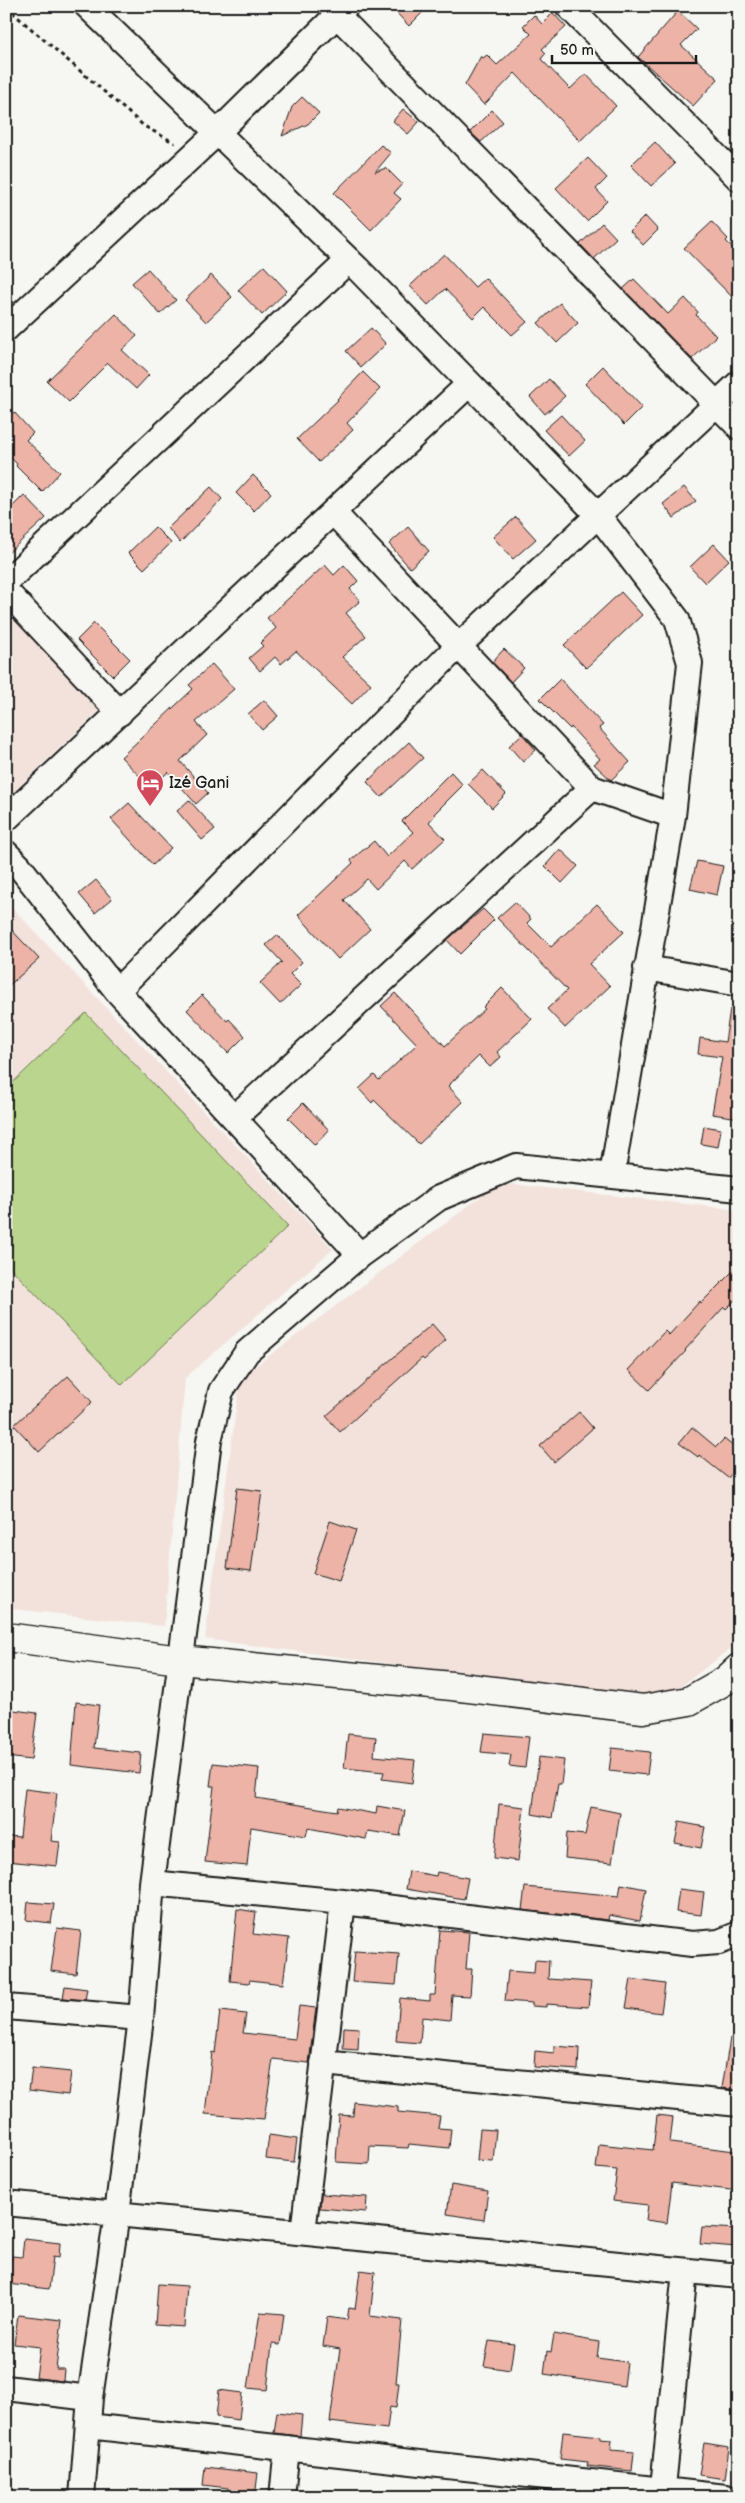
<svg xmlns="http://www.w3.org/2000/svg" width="745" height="2503" font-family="'Balsamiq Sans',sans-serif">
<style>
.built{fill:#f3e2db}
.green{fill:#bad58d;stroke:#6b7854}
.building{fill:#ecb3a6;stroke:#1c1c1c}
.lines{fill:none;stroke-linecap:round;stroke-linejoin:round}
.street-casing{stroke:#1c1c1c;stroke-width:28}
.secondary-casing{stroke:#1c1c1c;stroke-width:31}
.path{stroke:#1c1c1c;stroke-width:3;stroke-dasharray:4 4;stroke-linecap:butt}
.street{stroke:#f6f6f2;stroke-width:24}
.secondary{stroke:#f6f6f2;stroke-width:28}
.labels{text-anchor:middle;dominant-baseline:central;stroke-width:4;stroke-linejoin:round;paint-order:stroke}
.poi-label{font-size:16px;fill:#1c1c1c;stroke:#f6f6f2;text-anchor:start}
</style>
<rect width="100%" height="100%" fill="#f6f6f2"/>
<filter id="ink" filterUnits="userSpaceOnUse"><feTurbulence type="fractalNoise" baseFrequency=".02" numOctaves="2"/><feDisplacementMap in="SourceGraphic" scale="10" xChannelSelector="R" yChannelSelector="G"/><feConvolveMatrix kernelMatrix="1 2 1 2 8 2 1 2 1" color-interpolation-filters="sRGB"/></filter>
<g filter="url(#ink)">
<path class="built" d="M6,604L104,706L6,799Z
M6,901L333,1249L185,1378L164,1626L6,1608Z
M511,1184L739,1210V1642L676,1690L631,1696L205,1639L239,1387L253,1368L488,1191Z"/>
<path class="green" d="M86,1013L288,1226L122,1385L6,1263V1089Z"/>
<path class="building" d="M390,6H429L409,26Z
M678,11L697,29L681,45L718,79L693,106L638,57Z
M553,13L566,27L542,49L546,53L541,59L570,89L586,74L616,106L580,141L515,73L484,105L465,85L481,56L483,58L487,55L497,65L531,34L523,26L534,15L542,24Z
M302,97L319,113L308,124L282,136L292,107Z
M403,109L419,122L408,134L393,121Z
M492,110L503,122L481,142L470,132Z
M655,142L675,164L651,186L631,165Z
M381,145L391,153L375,172L386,168L402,184L394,193L401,199L371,230L334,193Z
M588,158L607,178L596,189L607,201L587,221L556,188Z
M645,216L658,230L643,245L630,231Z
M712,222L728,239L726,241L739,255V304L684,248Z
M602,223L616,238L594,259L580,244Z
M444,254L475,287L485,278L527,322L512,335L484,307L473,318L445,289L428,305L410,286Z
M264,266L287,291L262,315L238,290Z
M148,269L176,300L160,314L132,283Z
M211,275L232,297L206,322L185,300Z
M634,279L668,314L685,298L698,312L696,315L716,336L692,359L623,289Z
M560,303L578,323L557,343L538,323Z
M116,314L137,336L122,350L149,375L136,389L108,363L69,402L47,381Z
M371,328L386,344L361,367L346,351Z
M603,366L642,407L624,425L585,384Z
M363,372L380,389L347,423L353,430L319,462L297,439L338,400L337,399Z
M549,379L565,396L545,414L530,397Z
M14,412L33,433L26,440L60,472L42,492L16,466L17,464L6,453V420Z
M561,415L585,441L569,456L544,430Z
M253,475L271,493L254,511L236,493Z
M211,487L222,499L180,543L168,528Z
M684,487L696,501L674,518L663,504Z
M24,495L46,518L6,555V513Z
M516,517L536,539L513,559L493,537Z
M155,527L171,543L144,569L128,553Z
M408,527L429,551L410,568L389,544Z
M714,544L729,560L705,583L690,567Z
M325,565L334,575L344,565L358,581L350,589L360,601L346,613L366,636L342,657L371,684L352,704L296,651L281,664L275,657L260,671L249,658L263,646L260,643L276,628L267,618Z
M621,592L642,615L586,668L564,645Z
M94,623L130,659L113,676L77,640Z
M504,649L524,668L511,682L492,662Z
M212,664L234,689L196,722L207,735L180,761L208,793L196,804L168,772L151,788L121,757L193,689L189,685Z
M560,679L603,725L599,728L630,762L611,780L594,764L600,759L571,727L570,729L540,699Z
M264,700L278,716L262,730L248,714Z
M522,734L536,750L523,762L509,746Z
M409,742L423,758L381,797L367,782Z
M483,770L506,794L492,808L468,784Z
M451,772L463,785L434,814L435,815L429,822L445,839L412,869L405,861L376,889L367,879L344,900L370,929L338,959L298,915L353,863L351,860L374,841L387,857L413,832L402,821Z
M189,800L215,829L202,840L177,811Z
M129,803L171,848L153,865L111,819Z
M560,849L578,866L562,883L545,866Z
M697,861L723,866L717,895L690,889Z
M96,880L112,899L95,913L79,894Z
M515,902L531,919L527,923L551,947L597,904L624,932L589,964L610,986L565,1028L547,1009L567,990L497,918Z
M483,909L494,920L460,954L447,940Z
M6,924L39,959L6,988Z
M277,935L302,962L290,974L301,985L280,1004L260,983L282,962L266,945Z
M502,988L532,1019L497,1052L501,1057L490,1067L479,1056L448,1086L463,1102L419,1144L374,1100L372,1103L359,1089L374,1075L379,1080L417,1044L381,1006L395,993L445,1046L485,1009L483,1007Z
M202,995L227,1021L229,1019L245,1036L228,1053L187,1010Z
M730,1009L739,1010V1118L712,1114L722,1057L698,1054L700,1038L725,1042Z
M303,1103L329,1130L315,1145L288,1118Z
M704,1126L721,1129L718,1147L701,1144Z
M739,1265V1296L726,1309L724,1307L685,1350L686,1351L649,1390L628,1370L665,1331L669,1335L700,1301L701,1303Z
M432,1324L446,1340L424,1360L422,1358L340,1432L326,1416Z
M68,1376L92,1402L39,1452L14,1425Z
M579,1412L593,1428L554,1462L540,1446Z
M692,1427L716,1447L724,1439L739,1451V1464L728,1478L699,1455L698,1457L679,1443Z
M237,1488L262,1491L251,1571L227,1568Z
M330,1521L356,1530L339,1581L313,1573Z
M76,1702L99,1705L94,1748L141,1753L139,1773L71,1765Z
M6,1709L37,1713L31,1760L6,1757Z
M484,1733L529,1737L525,1768L509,1766L511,1755L481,1752Z
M348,1734L376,1737L374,1756L415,1760L412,1783L382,1779L384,1772L344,1768Z
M612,1748L650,1752L647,1775L609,1771Z
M539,1757L564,1760L561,1784H558L552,1818L532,1814Z
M213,1763L259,1768L256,1798L337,1811L338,1807L376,1814L377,1806L405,1811L400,1836L368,1831L366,1839L308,1828L306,1836L251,1827L247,1866L205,1862L214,1786H210Z
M25,1789L57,1793L51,1841L60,1842L57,1866L6,1861V1836L20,1837Z
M499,1804L524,1807L518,1861L494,1858Z
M591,1807L620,1813L612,1863L565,1858L567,1833L585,1835Z
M679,1822L705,1827L701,1848L675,1843Z
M409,1871L436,1876L437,1872L468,1878L464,1899L406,1889Z
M621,1884L646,1889L640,1921L609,1915L608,1920L522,1910L525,1887L619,1896Z
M679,1889L704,1892L701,1915L676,1912Z
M28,1902L54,1904L51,1923L26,1920Z
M237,1909L256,1912L253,1934L289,1938L283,1984L250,1980L249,1983L230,1981Z
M57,1928L81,1931L76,1974L51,1971Z
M440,1930L469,1932L466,1969H472L470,1996L452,1995L450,2020L422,2017L420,2043L396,2041L400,1998L430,2001V1995H435Z
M355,1951L399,1954L396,1985L352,1982Z
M535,1960L549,1961L548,1979L591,1982L588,2007L546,2004V2007L532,2006V2003L505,2001L508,1971L534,1973Z
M631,1979L665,1984L661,2013L626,2008Z
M65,1986L87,1989L85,2000L63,1998Z
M299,2006L316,2008L309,2063L273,2059L264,2119L205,2114L212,2052L215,2053L220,2011L246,2014L243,2033L295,2039Z
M344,2027L359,2028L358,2050L343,2049Z
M730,2038L739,2039V2090L722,2088Z
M554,2046L579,2048L578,2070L534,2067L535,2051L554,2053Z
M32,2068L71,2072L68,2095L29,2090Z
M354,2102L398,2107V2112L440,2116L438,2128L451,2129L449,2148L409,2144L408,2148L370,2146L369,2164L336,2162L339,2115L353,2116Z
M657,2115L673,2117L670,2143L735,2151L734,2155H739V2191L672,2183L667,2223L646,2220L648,2205L613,2201L617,2170L596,2168L599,2144L653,2150Z
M480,2129L496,2130L493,2161L477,2160Z
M269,2135L297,2139L294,2162L266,2159Z
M451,2185L488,2191L484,2220L447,2214Z
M321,2194L367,2197L366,2212L320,2208Z
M702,2227L738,2229L737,2247L700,2244Z
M24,2239L60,2243L59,2258L53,2257L49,2289L8,2284L12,2256L22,2257Z
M360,2270L375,2272L370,2316L402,2320L396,2383H399L396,2408L390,2407L387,2429L330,2422L340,2349L323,2346L327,2317L347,2320L349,2308L355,2309Z
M158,2284L187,2286L184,2327L155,2325Z
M260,2312L284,2314L280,2345L272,2344L267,2390L248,2388Z
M18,2315L62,2320L56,2369H64L63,2381L36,2378L40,2347L14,2344Z
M554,2334L599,2342L597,2358L627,2362L624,2386L544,2374L547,2351L551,2352Z
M489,2341L514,2344L510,2370L484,2366Z
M219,2390L242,2393L239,2420L216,2417Z
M277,2412L302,2415L300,2436L274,2433Z
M563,2432L600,2436V2439L612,2440L611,2450L634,2452L632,2471L587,2466L588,2462L560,2459Z
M704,2443L729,2447L725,2479L699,2475Z
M205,2467L258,2473L255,2497H227L228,2488L203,2485Z"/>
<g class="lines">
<g class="street-casing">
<path id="street" d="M87,6L357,268L598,515L677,619L690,663L673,816L612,1175
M568,6L739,179
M337,15L739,427
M6,329L217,133L346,6
M333,512L592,788
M6,582L349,260
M6,591L120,713
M6,819L469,384
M6,853L19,866L117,991L360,1255
M646,968L739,984
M117,991L447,657L739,383
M234,1118L592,788L673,816
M152,1883L343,1902L692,1944L719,1942L739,1934
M6,2007L141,2018
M323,2063L739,2104
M6,2203L739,2276
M303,2232L343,1902
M6,2388L90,2398
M88,2426L726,2497
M82,2497L90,2398L117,2214L141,2018L152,1883L209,1441L221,1391L247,1352L360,1255L439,1198L516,1166L739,1189
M282,2497L287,2448
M662,2497L685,2271"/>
</g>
<g class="secondary-casing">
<path id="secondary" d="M6,1637L180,1660L452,1686L643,1709L689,1701L726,1680L739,1668"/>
</g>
<path class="path" d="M6,7L144,126L175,143"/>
<use href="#street" class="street"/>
<use href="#secondary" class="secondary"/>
</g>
</g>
<defs>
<g id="hotel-pin" transform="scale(1.4375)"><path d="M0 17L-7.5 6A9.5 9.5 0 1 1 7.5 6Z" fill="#d1495b" stroke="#f6f6f2"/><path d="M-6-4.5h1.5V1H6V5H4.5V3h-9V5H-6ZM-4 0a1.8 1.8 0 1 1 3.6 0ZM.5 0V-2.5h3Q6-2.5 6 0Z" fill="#fff"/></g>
</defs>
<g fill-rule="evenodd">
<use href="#hotel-pin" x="150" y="783"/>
</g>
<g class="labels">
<g class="poi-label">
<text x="169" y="783">Izé Gani</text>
</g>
</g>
<rect width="745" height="2503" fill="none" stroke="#f6f6f2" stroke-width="25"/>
<rect x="12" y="12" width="720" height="2478" fill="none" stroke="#1c1c1c" stroke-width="2" filter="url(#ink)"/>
<path d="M552 55v8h144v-8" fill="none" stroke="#1c1c1c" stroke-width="2.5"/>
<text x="560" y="55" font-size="15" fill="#1c1c1c" stroke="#f6f6f2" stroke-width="4" paint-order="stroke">50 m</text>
</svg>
